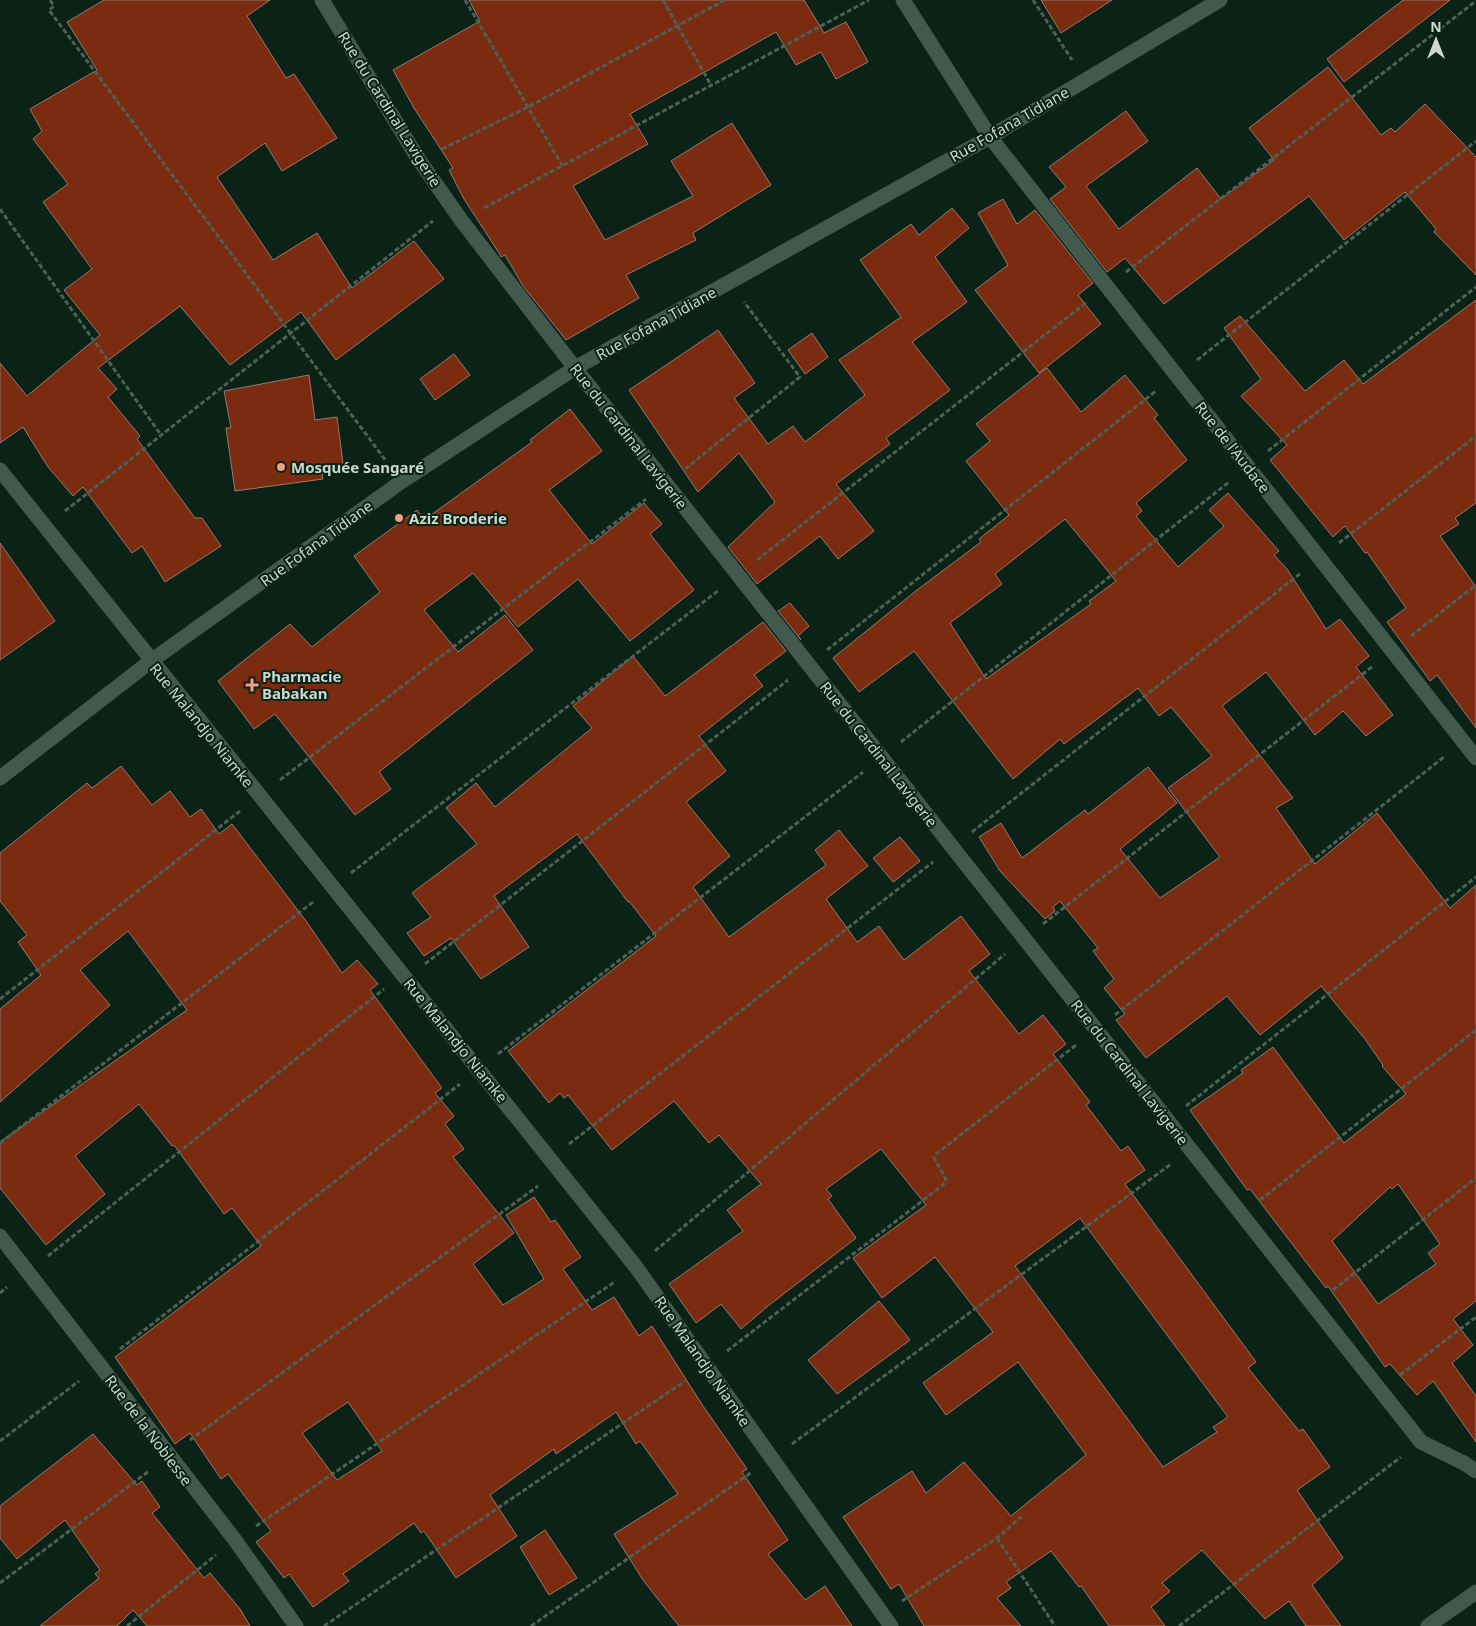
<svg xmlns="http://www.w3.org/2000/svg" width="1476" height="1626" font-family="'Noto Sans',sans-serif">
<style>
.building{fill:#7b2b10;stroke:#967b72;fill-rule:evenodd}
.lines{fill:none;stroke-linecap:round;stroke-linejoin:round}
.path{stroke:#4d6156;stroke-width:3;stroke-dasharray:5 2.5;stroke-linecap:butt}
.minor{stroke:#425a4d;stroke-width:15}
.poi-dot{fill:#f39f85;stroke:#0b2216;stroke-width:2}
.labels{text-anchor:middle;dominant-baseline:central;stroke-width:4;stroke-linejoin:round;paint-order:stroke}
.street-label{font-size:15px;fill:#cbd9d1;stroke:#0b2216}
.poi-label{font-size:15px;font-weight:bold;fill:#cbd9d1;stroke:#0b2216;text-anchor:start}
</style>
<rect width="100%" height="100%" fill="#0b2216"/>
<path class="building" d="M104,0H270L247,16L286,78L294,74L337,138L282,171L265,143L217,177L273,260L317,233L352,288L414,241L444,279L336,360L301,312L230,365L180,306L98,368L117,389L108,397L140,436L137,439L195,518H202L221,546L165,582L142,546L132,553L83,487L73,496L48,467L23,427L0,443V363L27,396L100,335L64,290L92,269L43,202L68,184L33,139L42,131L30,109L97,70L67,22Z
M469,0H804L824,33L846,22L868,62L836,79L821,52L796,65L776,32L630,114L648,144L573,186L605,240L693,196L671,161L732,123L771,185L693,233L696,240L626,275L639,298L566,340L523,286L505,255L501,257L499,253L464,199L449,170L453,168L414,108L393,70L480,21Z
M1041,0H1112L1061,33Z
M1403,0H1450L1344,82L1327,59Z
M1328,67L1381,135L1391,128L1395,132L1425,104L1476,157V275L1434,232L1436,229L1405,192L1344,240L1309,196L1164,304L1125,258L1107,272L1050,199L1066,187L1049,167L1126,111L1148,141L1086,186L1119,229L1197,168L1221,199L1274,160L1249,128Z
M1003,199L1017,224L1035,210L1093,283L1078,295L1101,324L1039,373L975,290L1008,265L978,213Z
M952,208L969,228L935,257L967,302L912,342L950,390L886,438L890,444L836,484L874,531L838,559L820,536L757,584L728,547L775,502L739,453L698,492L629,390L718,330L755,383L734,398L768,444L793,426L805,442L865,395L839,360L901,317L860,260L911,224L919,235Z
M1476,300V503L1455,518L1459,524L1440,536L1476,587V728L1437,675L1430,681L1387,622L1406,608L1367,552L1365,553L1345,526L1333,537L1270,460L1287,445L1241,396L1261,379L1224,328L1240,316L1305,391L1344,360L1363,384Z
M812,333L828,357L805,374L788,350Z
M454,354L470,375L435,400L420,379Z
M1047,368L1081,412L1125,375L1158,415L1154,418L1187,460L1136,503L1142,511L1136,516L1178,567L1224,526L1209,510L1228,493L1279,551L1274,555L1287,569L1326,629L1340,619L1369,656L1356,667L1393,715L1366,736L1343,711L1315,735L1266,672L1222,706L1293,798L1276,808L1315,864L1377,813L1450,908L1476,885V1301L1453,1319L1473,1345L1452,1363L1476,1396V1442L1433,1381L1417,1395L1390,1364L1385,1367L1328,1286L1326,1288L1250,1189L1247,1190L1190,1110L1243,1073L1241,1070L1273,1047L1344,1143L1406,1094L1382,1066L1383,1065L1365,1039L1321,986L1260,1035L1227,996L1146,1058L1116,1020L1125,1014L1104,988L1114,979L1093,951L1098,948L1060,901L1053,907L1055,911L1045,919L1000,871L979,837L1001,823L1022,858L1085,810L1088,814L1148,767L1177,803L1120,849L1160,898L1220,857L1168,788L1212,756L1171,707L1159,716L1138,688L1064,744L1060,739L1013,779L914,651L859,692L833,658L917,590L981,542L979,539L1009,515L966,461L990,441L976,424ZM1065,519L1116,581L1089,601L1091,604L986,679L950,623L1002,584L995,574ZM1398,1184L1440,1244L1428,1253L1436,1264L1378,1304L1332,1241L1390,1187L1392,1189Z
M309,375L315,420L337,417L344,471L322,474L323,479L235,491L226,428H231L224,391Z
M570,409L602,451L549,490L592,544L644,503L662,524L650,534L694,590L630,641L578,579L518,627L473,573L424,610L458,652L505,615L533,650L379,772L391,789L355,815L275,714L254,729L218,681L290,624L312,647L380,592L354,556L417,510L424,520L532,442L530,440Z
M0,543L55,621L0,660Z
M790,603L809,626L798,636L801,640L778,611Z
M763,622L786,651L754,675L763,686L699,736L726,771L686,802L730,856L693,887L729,937L826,865L815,850L839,830L868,866L826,899L857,942L879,926L904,960L961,916L990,954L969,971L1019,1034L1043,1015L1066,1044L1053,1054L1090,1102L1086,1105L1121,1151L1128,1146L1145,1170L1125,1184L1256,1362L1248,1368L1299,1431L1303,1429L1330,1467L1297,1490L1343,1558L1312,1585L1341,1626H1306L1289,1601L1265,1619L1202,1550L1162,1583L1170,1591L1151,1607L1165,1626H1109L1081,1586L1079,1587L1051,1551L1006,1582L1011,1588L997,1598L1021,1626H924L899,1584L891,1589L843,1517L912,1471L926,1493L964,1462L1011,1516L1086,1455L1018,1362L946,1415L923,1383L993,1332L935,1257L882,1298L853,1258L926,1205L881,1149L826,1189L832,1196L828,1199L856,1238L768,1306L741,1329L721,1304L696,1323L669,1284L743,1231L727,1210L761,1184L719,1135L709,1143L674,1101L612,1150L568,1095L564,1098L560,1093L549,1103L508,1051L656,936L629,901L628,902L577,834L494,896L529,947L481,979L451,938L424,956L407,933L431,917L412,893L477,844L446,808L476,783L495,807L592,728L573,706L633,656L665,696ZM1080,1218L1228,1417L1213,1427L1217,1432L1163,1467L1015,1266Z
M121,766L152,805L170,791L190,817L201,809L219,834L232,824L306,921L342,973L357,960L378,984L370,990L442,1088L435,1093L454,1116L445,1124L464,1149L453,1157L514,1233L473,1264L503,1305L544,1279L506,1215L534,1197L551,1222L555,1220L581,1257L563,1269L592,1310L614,1297L639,1336L652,1326L703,1406L747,1469L742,1472L788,1540L768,1554L805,1600L825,1586L852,1626H679L643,1580L614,1534L678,1494L640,1441L636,1444L616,1412L556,1454L554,1449L490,1495L517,1536L456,1578L424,1531L421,1533L414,1523L343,1574L349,1581L313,1607L289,1574L284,1578L256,1542L271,1531L228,1474L221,1479L190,1433L175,1444L115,1357L261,1246L232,1208L224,1214L174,1145L172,1146L139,1104L75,1156L105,1194L46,1245L0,1188V1142L187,1010L128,931L80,970L110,1005L0,1102V1009L41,975L18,942L27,935L0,901V853L87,783L92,788ZM348,1402L382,1451L337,1480L302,1433Z
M900,837L920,861L893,882L873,858Z
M879,1301L910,1340L837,1394L808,1360Z
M93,1434L137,1485L142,1481L160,1507L152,1513L204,1578L210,1573L240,1609L250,1626H147L133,1610L117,1626H40L99,1578L95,1574L100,1570L65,1520L17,1559L0,1538V1506Z
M545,1530L577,1578L549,1595L520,1547Z"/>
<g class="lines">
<path class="path" d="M50,0L54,6L49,10L386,461
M465,0L562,165
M663,0L711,85
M1033,0L1072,60
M442,149L526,108L725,0
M484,208L869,0
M0,209L161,435
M1126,272L1476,1
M1197,360L1476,141
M1268,451L1476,287
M685,469L800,377L744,302
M65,511L433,221
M1339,543L1476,436
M757,560L1087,302
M1411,636L1476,585
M827,650L1156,391
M901,742L1229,482
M280,780L646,499
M972,832L1301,573
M351,873L719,590
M1043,924L1373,666
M425,964L788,680
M0,999L240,811
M1115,1015L1444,757
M498,1054L863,772
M1186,1106L1476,877
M0,1143L313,902
M569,1144L933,862
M1260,1200L1476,1030
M655,1251L1005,954
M48,1256L384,989
M1333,1290L1476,1178
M0,1293L7,1287
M120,1349L460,1084
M727,1351L943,1185L946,1181C944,1172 937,1166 934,1157L936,1154L1076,1045
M1400,1375L1476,1317
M190,1440L538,1186
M0,1441L79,1381
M792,1444L1171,1164
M256,1526L616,1281
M997,1538L1055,1626
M0,1583L149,1471
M902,1601L997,1538L1021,1517
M127,1626L216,1555
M324,1626L685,1381
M531,1626L752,1472
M1179,1626L1401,1457"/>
<path class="minor" d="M322,0L419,160L461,220L575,368L1421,1442L1464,1463L1476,1471
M903,0L990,137L1476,758
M0,470L636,1267L891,1626
M0,778L151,661L401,482L575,368L990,137L1220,0
M0,1236L235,1540L296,1626
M1428,1626L1476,1592"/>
</g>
<g class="poi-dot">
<circle cx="281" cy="467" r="5"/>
<circle cx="399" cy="518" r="5"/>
<path d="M249.5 677.5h5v5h5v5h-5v5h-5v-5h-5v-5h5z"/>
</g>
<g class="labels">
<g class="street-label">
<text transform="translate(390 109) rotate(58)">Rue du Cardinal Lavigerie</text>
<text transform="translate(1009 124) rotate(-30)">Rue Fofana Tidiane</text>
<text transform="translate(656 323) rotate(-29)">Rue Fofana Tidiane</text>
<text transform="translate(629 436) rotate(52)">Rue du Cardinal Lavigerie</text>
<text transform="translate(1233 447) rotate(52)">Rue de l'Audace</text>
<text transform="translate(316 543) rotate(-36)">Rue Fofana Tidiane</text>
<text transform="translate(202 725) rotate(51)">Rue Malandjo Niamke</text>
<text transform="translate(879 754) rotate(52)">Rue du Cardinal Lavigerie</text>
<text transform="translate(456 1040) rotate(51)">Rue Malandjo Niamke</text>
<text transform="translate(1130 1072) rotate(52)">Rue du Cardinal Lavigerie</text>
<text transform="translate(703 1361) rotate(55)">Rue Malandjo Niamke</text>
<text transform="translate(149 1430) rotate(53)">Rue de la Noblesse</text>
</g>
<g class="poi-label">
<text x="291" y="467">Mosquée Sangaré</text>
<text x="409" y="518">Aziz Broderie</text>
<text x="262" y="676">Pharmacie<tspan x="262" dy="17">Babakan</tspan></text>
</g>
</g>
<g transform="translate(1436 40)" stroke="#0b2216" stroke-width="4" paint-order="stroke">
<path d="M0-4L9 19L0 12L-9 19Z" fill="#cbd9d1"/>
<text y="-8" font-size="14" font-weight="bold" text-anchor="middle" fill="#cbd9d1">N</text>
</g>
</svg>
